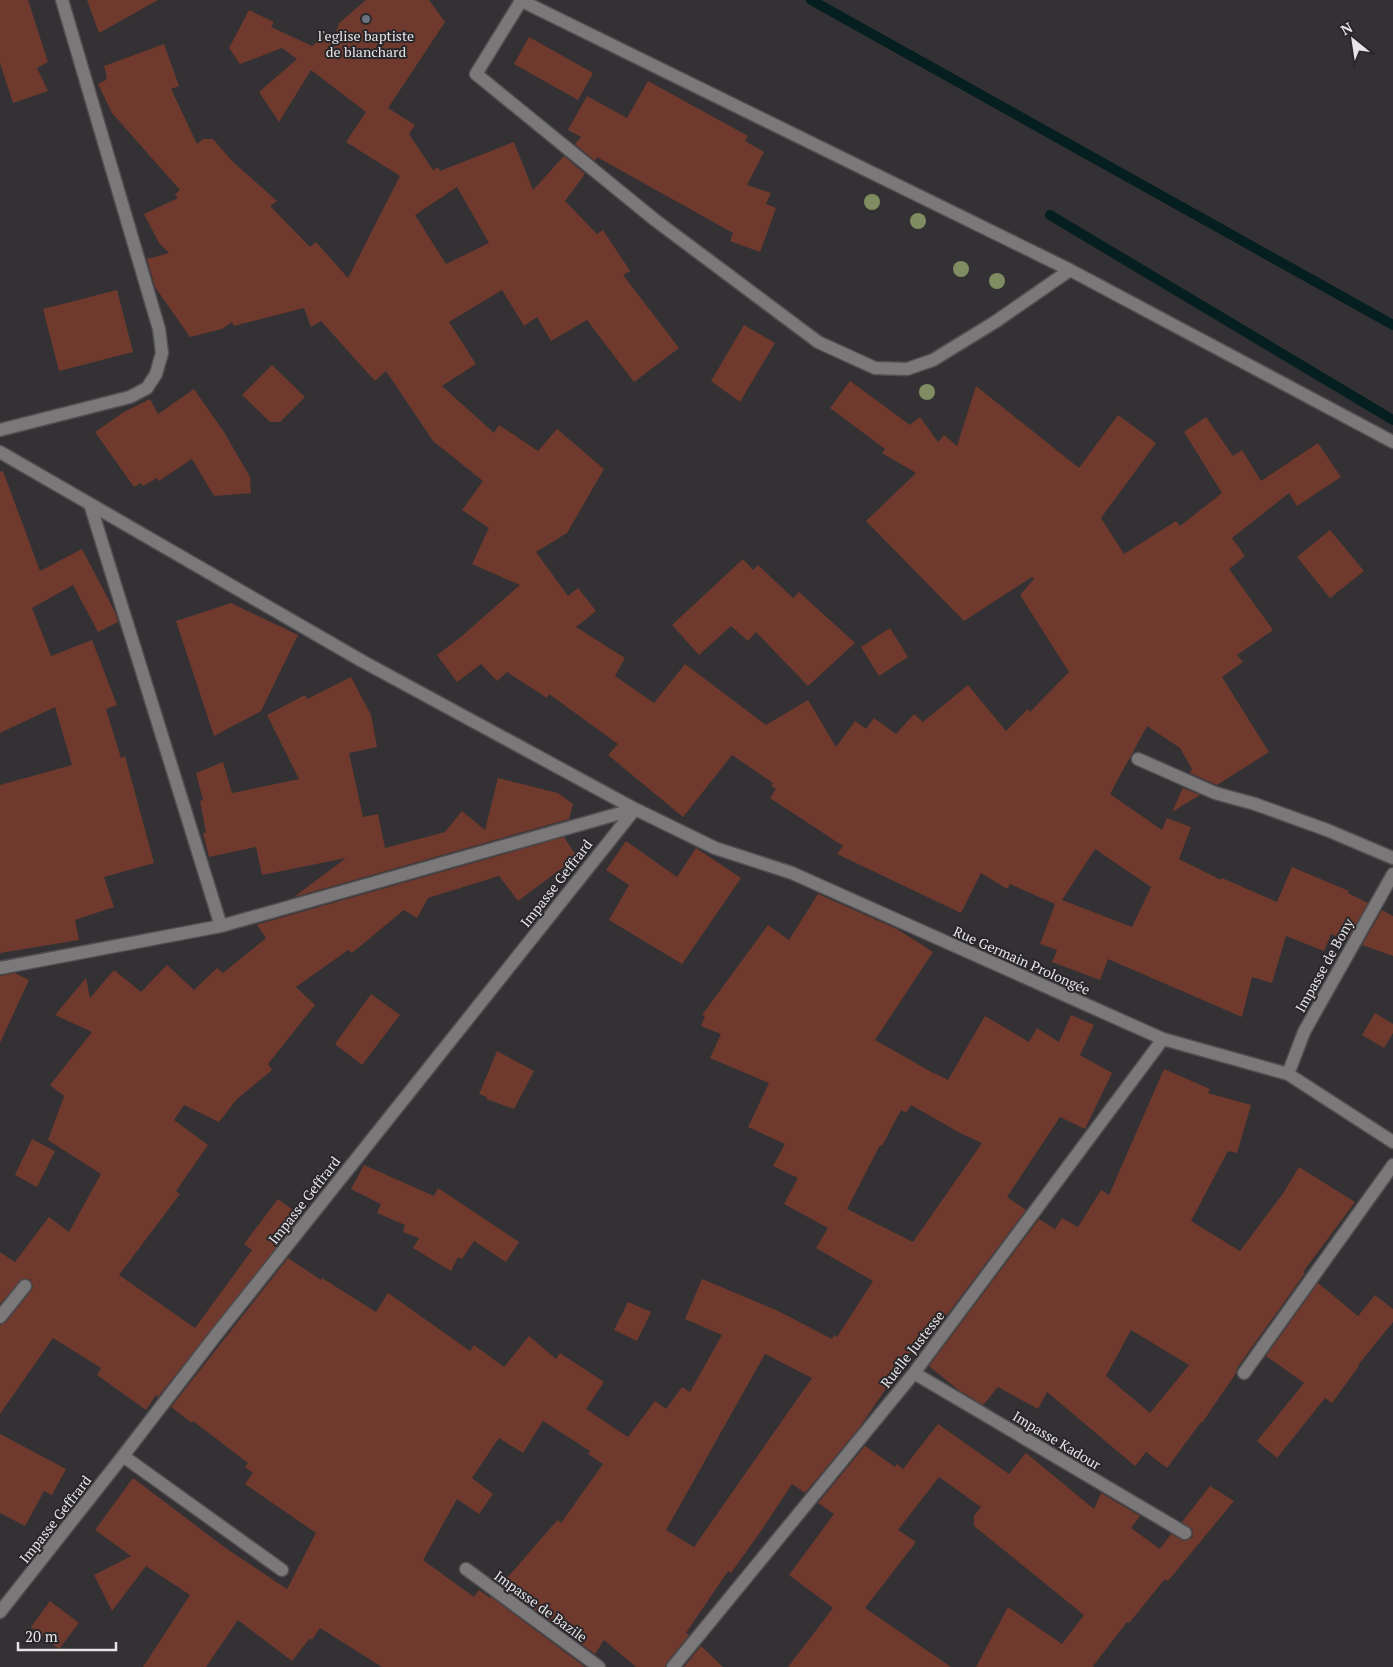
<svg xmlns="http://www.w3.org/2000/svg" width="1393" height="1667" font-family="'PT Serif',serif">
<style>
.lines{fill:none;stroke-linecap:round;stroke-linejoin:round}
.stream{stroke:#051e20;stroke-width:10}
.building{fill:#6f3a2d;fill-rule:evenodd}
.minor-casing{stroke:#504e51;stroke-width:15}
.minor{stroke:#7a7878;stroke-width:12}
.tree{fill:#808c61}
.worship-dot{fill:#6b7280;stroke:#29272a;stroke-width:2}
.labels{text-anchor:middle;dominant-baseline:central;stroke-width:4;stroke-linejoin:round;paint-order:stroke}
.poi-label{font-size:14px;fill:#e6e4e7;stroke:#29272a}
.street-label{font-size:14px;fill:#e6e4e7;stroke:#29272a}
</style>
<rect width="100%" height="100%" fill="#333134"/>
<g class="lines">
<path class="stream" d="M811,0L1393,325
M1050,215L1393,420"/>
</g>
<path class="building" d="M0,0H28L48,62L37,68L48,91L13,103L0,63Z
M87,0H158L99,33Z
M366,0H429L445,22L388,108L415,125L409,134L433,170L438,167L440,171L514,142L533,190L564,156L585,174L565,201L597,234L603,230L630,271L623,275L679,348L634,382L587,320L551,341L537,317L524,326L502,290L449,322L476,364L442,386L494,433L499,425L538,451L557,429L604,469L567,533L536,552L568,596L578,588L596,611L576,627L625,658L615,676L654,703L685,664L766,725L808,700L836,747L855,721L866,729L874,718L896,734L914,714L923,722L968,685L1006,731L1028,709L1030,712L1069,672L1020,595L1034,579L1032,577L964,621L866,521L916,473L882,453L885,449L830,408L850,381L910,425L920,417L938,442L944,435L957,446L976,386L1079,468L1118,415L1156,443L1101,518L1124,554L1176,521L1180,526L1222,493L1184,432L1206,417L1233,456L1242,450L1261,481L1318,443L1341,477L1297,506L1289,493L1232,538L1245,556L1229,569L1273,630L1237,655L1243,662L1222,677L1269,752L1217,785L1190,773L1192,769L1180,748L1147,726L1110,794L1162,830L1167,818L1191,827L1179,859L1221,880L1222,878L1277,902L1292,867L1349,891L1348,893L1368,903L1347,940L1331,934L1324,951L1286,936L1272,983L1252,977L1242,1017L1108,959L1100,980L1052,962L1057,950L1040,944L1055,904L1010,884L1007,889L981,873L961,913L837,854L843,846L770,798L776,789L771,786L773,783L732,755L683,817L608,755L618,744L549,694L547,698L507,672L497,681L481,664L457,682L437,655L462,636L520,585L472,564L489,528L462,510L483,481L433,441L386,371L375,381L321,321L311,327L304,308L234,326L232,322L222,329L190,337L155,287L147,259L169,253L159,243L144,214L178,198L175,194L180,190L112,113L98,84L106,80V79L107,78L104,66L164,44L179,86L171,89L197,144L203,139H213L232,161L277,201L270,206L310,247L316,242L348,278L400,176L346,142L366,112L311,70L279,122L259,92L297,59L282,48L240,64L229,48L249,10L274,22L271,27L312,46L327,33L331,37L329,40L333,42L339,23ZM457,187L489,243L446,264L415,215ZM1095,849L1151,887L1132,927L1062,900Z
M529,37L593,73L578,100L514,64Z
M648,81L748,136L745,141L764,152L747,185L771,193L766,204L776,208L760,252L730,241L733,233L597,157L595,161L575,144L581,137L568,130L587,96L627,118Z
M117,290L133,352L59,371L43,309Z
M744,325L775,343L740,402L711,381Z
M272,365L305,397L280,422H270L242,395Z
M194,389L224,432L250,477L251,493L214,496L192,459L159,481L157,478L143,486L141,483L134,487L95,432L124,412L150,399L158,414Z
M3,471L40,571L82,549L115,612L118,622L98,632L73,585L32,608L51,656L92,640L117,705L106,709L121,758L125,756L154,863L104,877L114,907L75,920L79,940L0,953V785L72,765L55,707L0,733V472Z
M1330,530L1364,571L1330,598L1297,557Z
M743,559L753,570L758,565L793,598L799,592L855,643L808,686L756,632L748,641L731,626L699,655L672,625Z
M231,603L298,635L261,711L214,736L176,621Z
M890,628L908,657L879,676L861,647Z
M351,677L371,715L377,747L349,753L363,817L378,814L385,848L445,832L462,811L485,830L498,778L558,793L573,804L569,819L294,897L346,858L262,875L256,847L209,857L203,833H206L200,801L203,800L196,773L223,762L232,793L299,779L267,715L305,695L307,699Z
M1183,788L1200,795L1172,812Z
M564,837L577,857L518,901L499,876L428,898L417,918L404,910L352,953L348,950L296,987L315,1005L268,1064L272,1070L237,1099L219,1122L184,1105L174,1120L208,1145L176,1191L180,1194L119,1275L195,1328L252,1250L244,1244L278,1199L301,1216L158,1397L156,1395L146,1410L97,1375L101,1368L53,1338L0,1414V1325L6,1322L31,1291L33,1287L30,1279H22L0,1304V1252L15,1262L49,1217L69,1232L101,1174L48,1140L64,1096L50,1085L92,1032L55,1015L86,978L90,998L114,970L141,992L167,965L194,990L217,968L223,973L266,938L257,925L259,924Z
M626,841L677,877L696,848L741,878L682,964L609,920L629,885L606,870Z
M818,894L897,929L933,952L875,1040L935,1074V1073L948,1080L985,1016L1029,1042L1037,1028L1059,1042L1071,1015L1094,1025L1080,1055L1112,1073L1085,1129L1060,1117L1007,1197L1026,1210L916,1356L911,1352L859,1428L805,1493L792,1484L761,1531L731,1573L728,1571L686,1633L689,1635L667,1662L665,1667H636L604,1640L595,1654L501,1585L553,1525L558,1520L561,1523L603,1464L588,1454L590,1451L543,1421L523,1453L499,1438L472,1478L493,1494L479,1514L457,1499L423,1560L474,1597L479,1590L490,1598L491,1597L585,1667H382L320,1628L312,1640L310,1638L292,1661L238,1620L206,1667H143L190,1595L146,1566L112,1611L94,1575L131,1556L95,1530L133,1478L227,1549L287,1589L316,1533L245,1484L253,1473L245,1467L248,1463L193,1421L192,1423L171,1407L288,1258L321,1280L322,1278L376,1312L388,1293L470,1351L474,1345L504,1367L529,1336L556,1359L560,1353L604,1382L586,1409L628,1437L655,1401L666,1409L682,1387L690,1392L722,1335L685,1319L702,1279L776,1310L832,1339L834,1335L837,1337L873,1281L816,1248L828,1228L784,1204L798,1178L773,1166L785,1144L748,1127L769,1083L710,1058L721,1034L701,1026L705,1016L702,1015L768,925L789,940ZM911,1105L960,1133L982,1143L913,1242L847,1209L880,1145L882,1146L901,1110L906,1113ZM765,1354L812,1378L694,1547L666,1530Z
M1382,910L1393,916V956L1362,945Z
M15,973L29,980L0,1043V976Z
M371,994L400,1015L362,1065L335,1044Z
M1375,1013L1393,1024V1033L1384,1048L1362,1035Z
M497,1051L534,1071L514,1109L486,1099L487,1097L479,1094Z
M1164,1069L1210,1089L1208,1093L1251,1105L1237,1153L1228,1151L1191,1221L1240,1251L1284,1192L1299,1167L1355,1202L1303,1272L1305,1273L1237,1368L1236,1373L1202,1423L1201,1422L1167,1468L1146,1452L1135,1466L1047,1392L1038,1409L998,1387L983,1405L957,1389L929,1366L1039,1219L1055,1229L1062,1218L1078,1227L1101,1190L1109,1195ZM1131,1330L1189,1365L1150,1413L1106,1376Z
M32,1139L55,1151L37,1187L15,1175Z
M364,1165L434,1196L438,1188L519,1242L506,1262L474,1241L462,1259L458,1257L451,1271L413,1248L419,1238L403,1232L405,1225L377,1213L381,1204L351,1189Z
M1318,1283L1358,1316L1375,1295L1393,1309V1322L1358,1365L1359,1366L1332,1403L1325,1398L1277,1458L1257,1441L1304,1383L1266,1356Z
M628,1302L651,1312L637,1341L614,1330Z
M938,1424L1009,1474L1026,1453L1094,1509L1101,1493L1140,1516L1131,1528L1160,1549L1171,1534L1184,1541L1192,1538L1193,1533L1192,1529L1182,1522L1210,1486L1234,1501L1168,1581L1165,1579L1129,1623L1127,1622L1093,1666L1094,1667H976L1008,1607L1062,1644L1084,1615L974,1526V1516L981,1507L939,1477L898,1530L916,1542L865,1608L951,1667H788L833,1608L789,1575L834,1514L818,1503L865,1446L895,1467L897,1464L903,1469Z
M0,1434L66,1469L52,1495L44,1491L25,1526L0,1513Z
M50,1601L79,1623L59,1649L31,1627Z
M701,1646L723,1667H684Z"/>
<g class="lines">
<g class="minor-casing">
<path id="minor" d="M520,0L1070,270L1393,442
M521,1L476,74L655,220L818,342L875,368L907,369L933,360L995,322L1070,270
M0,430L130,397L147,388L156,374L162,353L159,329L62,0
M0,452L362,661L635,809L715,848L792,873L1163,1039L1288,1074L1393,1142
M90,504L221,926
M1138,759L1215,793L1255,804L1327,830L1393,858
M0,968L221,926L635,809
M1288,1074L1304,1032L1393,874
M0,1317L25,1286
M914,1373L1185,1533
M1244,1373L1393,1165
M123,1456L282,1570
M466,1569L599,1667
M0,1612L123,1456L216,1335L635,809
M673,1667L914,1373L1163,1039"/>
</g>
<use href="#minor" class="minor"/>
</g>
<g class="tree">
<circle cx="872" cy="202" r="8"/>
<circle cx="918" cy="221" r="8"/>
<circle cx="961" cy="269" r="8"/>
<circle cx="997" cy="281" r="8"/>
<circle cx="927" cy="392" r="8"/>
</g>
<circle class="worship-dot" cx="366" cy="19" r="5"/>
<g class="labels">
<g class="poi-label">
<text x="366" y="35">l'eglise baptiste<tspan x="366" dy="16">de blanchard</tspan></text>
</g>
<g class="street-label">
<text transform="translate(556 883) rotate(-52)">Impasse Geffrard</text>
<text transform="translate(1022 960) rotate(24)">Rue Germain Prolongée</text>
<text transform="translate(1324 965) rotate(-61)">Impasse de Bony</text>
<text transform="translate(304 1200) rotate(-52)">Impasse Geffrard</text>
<text transform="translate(912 1349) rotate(-52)">Ruelle Justesse</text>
<text transform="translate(1057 1440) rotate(31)">Impasse Kadour</text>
<text transform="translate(55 1519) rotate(-52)">Impasse Geffrard</text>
<text transform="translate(541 1606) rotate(36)">Impasse de Bazile</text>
</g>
</g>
<g transform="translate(1353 40) rotate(330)" stroke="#29272a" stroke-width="4" paint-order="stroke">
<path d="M0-4L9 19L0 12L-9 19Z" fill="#e6e4e7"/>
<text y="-8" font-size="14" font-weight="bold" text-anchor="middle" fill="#e6e4e7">N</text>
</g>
<path d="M18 1642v8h98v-8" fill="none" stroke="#e6e4e7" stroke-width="2.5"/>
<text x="25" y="1642" font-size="15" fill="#e6e4e7" stroke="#29272a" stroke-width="4" paint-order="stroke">20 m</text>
</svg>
